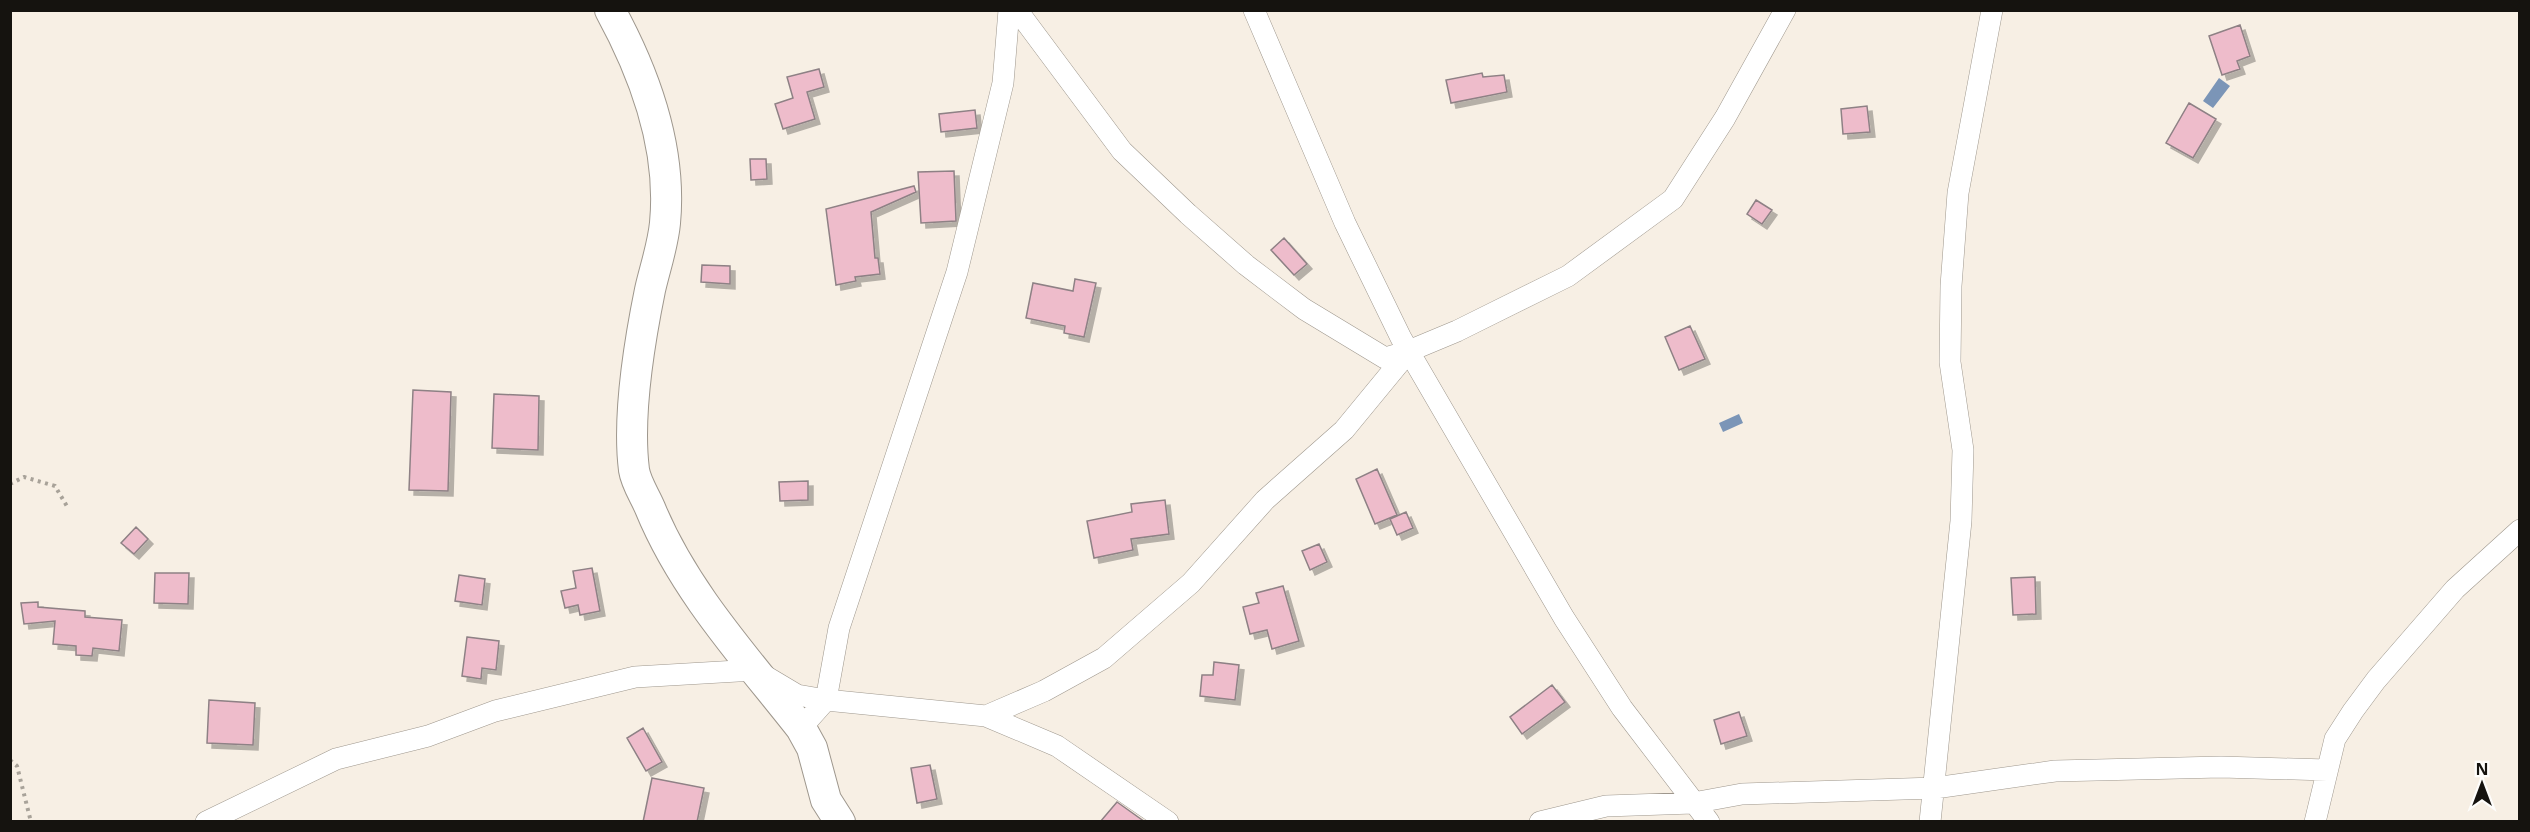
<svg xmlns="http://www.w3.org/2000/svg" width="2530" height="832" font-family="'Open Sans',sans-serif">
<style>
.water{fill:#7b95b7}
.building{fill:#eebccb;stroke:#8e8185;stroke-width:1.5;filter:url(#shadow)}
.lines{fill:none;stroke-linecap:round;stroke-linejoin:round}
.street-casing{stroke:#9e978d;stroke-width:22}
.secondary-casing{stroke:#9e978d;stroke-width:32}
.path{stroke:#a8a299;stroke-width:4;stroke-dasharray:3 4.5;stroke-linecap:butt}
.street{stroke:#fff;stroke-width:21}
.secondary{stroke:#fff;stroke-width:30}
</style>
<defs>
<filter id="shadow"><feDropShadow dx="5" dy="5" stdDeviation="0" flood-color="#0004"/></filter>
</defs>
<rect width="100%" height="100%" fill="#f7efe4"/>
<path class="water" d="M2219,78L2230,86L2213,108L2203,101Z
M1739,414L1743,423L1723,432L1719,423Z"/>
<path class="building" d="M2240,25L2250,56L2237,61L2240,69L2222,75L2209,36Z
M819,69L824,87L807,92L815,119L783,129L775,104L793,98L787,77Z
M1482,73L1483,77L1504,75L1507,92L1451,103L1446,80Z
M2189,103L2216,119L2193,158L2166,143Z
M1867,106L1870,132L1843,134L1841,109Z
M975,110L977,128L941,132L939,114Z
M750,159H766L767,179L751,180Z
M954,171L956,221L921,223L918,172Z
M914,186L916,192L871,212L875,258H878L880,274L855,277L856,281L836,285L826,209Z
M1756,200L1772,210L1762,224L1747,214Z
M1284,238L1307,264L1294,275L1271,250Z
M702,265L730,266V284L701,282Z
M1075,279L1096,283L1084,337L1064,333L1065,326L1026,318L1033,283L1073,291Z
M1690,326L1705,359L1679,370L1665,337Z
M413,390L451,392L448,491L409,490Z
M494,394L539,396L538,450L492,448Z
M1377,469L1397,515L1375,524L1356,479Z
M808,481V500L780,501L779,482Z
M1165,500L1169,534L1131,539L1133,550L1094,558L1087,521L1132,512L1131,504Z
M1406,512L1413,528L1397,535L1390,519Z
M136,527L148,539L134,554L121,543Z
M1319,544L1327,562L1310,570L1302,551Z
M592,568L600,611L580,615L578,605L565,608L561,591L576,588L573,571Z
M155,573H189L188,604L154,603Z
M459,575L485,579L482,605L455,601Z
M2035,577L2036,614L2013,615L2011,578Z
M1283,586L1299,641L1272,649L1267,630L1250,634L1243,607L1259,603L1256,593Z
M38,602V607L85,611V617L122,620L119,651L93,648L92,656L76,655V646L53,644L55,621L24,624L21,603Z
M467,637L499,641L496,670L482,668L481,679L462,676Z
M1214,662L1239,665L1235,700L1200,696L1202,675H1213Z
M1552,685L1565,702L1522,734L1510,717Z
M209,700L255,703L253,745L207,743Z
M1739,712L1747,736L1721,744L1714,720Z
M643,728L662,762L646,771L627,738Z
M930,765L937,799L917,803L911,768Z
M652,778L704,788L697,822H643Z
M1117,802L1145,822H1100Z"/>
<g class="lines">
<g class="street-casing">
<path id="street" d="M1017,10L1122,151L1188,214L1246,265L1304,309L1385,358L1409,351L1457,331L1568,276L1673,199L1725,118L1785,10
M1254,10L1345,223L1401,338L1564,618L1622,708L1709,822
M986,716L1044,691L1104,658L1191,583L1265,500L1344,430L1409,351
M801,728L826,700L986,716L1057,746L1168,822
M206,822L336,759L428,736L495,711L635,677L755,670L797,695L826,700L839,628L957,272L1003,83L1009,10
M1540,822L1606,806L1693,803L1742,794L1935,788L2055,771L2221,767L2327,770
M1930,822L1961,521L1963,450L1950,362L1951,286L1958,193L1992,10
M2315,822L2335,739L2353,711L2376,680L2455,589L2520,530"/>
</g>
<g class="secondary-casing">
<path id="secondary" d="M610,10C645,74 672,150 665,223C663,245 655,268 650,290C639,344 627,415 634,470C636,483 645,496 650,508C684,591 746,658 801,728L812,748L826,800L840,822"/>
</g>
<path class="path" d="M10,484L24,477L55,486L68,508
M10,760L17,766L31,822"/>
<use href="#street" class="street"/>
<use href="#secondary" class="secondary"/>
</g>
<rect width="2530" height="832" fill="none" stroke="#15130f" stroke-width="24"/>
<g transform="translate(2482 784)" stroke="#fefdfb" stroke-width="4.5" paint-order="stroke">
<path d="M0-4.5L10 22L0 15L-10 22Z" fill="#15130f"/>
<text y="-9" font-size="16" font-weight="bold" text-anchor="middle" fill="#15130f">N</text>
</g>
</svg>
